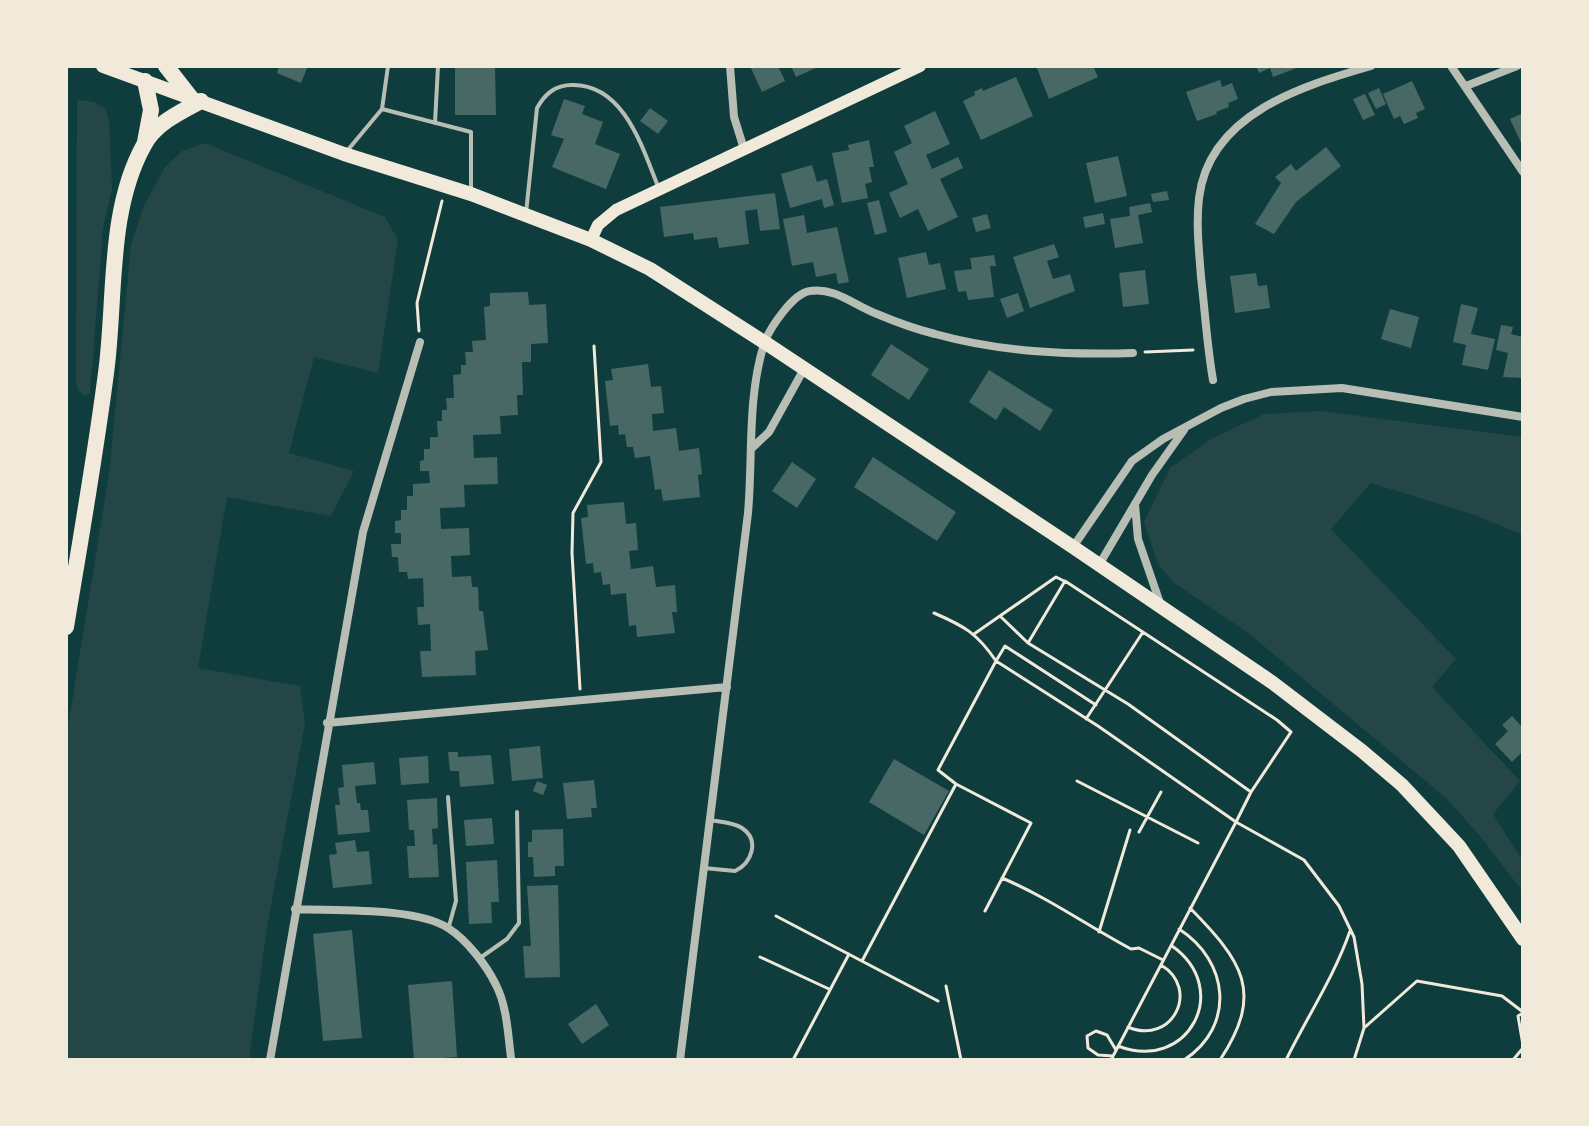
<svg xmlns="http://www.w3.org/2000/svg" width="1589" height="1126" font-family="'Zilla Slab',serif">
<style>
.green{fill:#244646}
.building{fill:#486865}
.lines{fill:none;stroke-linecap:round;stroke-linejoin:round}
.path{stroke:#f1e9da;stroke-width:3}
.service{stroke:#b8beb3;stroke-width:4}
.minor{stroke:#b8beb3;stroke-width:8}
.secondary{stroke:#f1e9da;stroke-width:12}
.primary{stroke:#f1e9da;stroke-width:14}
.motorway{stroke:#f1e9da;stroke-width:16}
</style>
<rect width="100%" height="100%" fill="#0f3d3e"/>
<path class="green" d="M77,100L94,102L106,109L109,121L112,189L103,228L90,394L84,395L79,391L76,383Z
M205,143L385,217L398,240L378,373L314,357L289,453L354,471L331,516L227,497L198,668L300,686L305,724L267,927L249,1060H66V739L109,474L131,245L144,206L165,167L182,151Z
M1321,411L1523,437V535L1475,515L1371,483L1331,529L1456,659L1432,687L1520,781L1493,814L1523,862V892L1480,836L1446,798L1247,632L1174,583L1158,564L1144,522L1170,468L1211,439L1264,414Z"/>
<path class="building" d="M279,66H308L301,83L277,73Z
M455,66H495L496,115H455Z
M750,66H778L785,81L762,92Z
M791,66H820L796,77Z
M1036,66H1093L1098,77L1049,99Z
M1256,66H1302L1273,77L1270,68L1259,73Z
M1016,77L1033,116L981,140L963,101L975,95L974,92L982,88L983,91Z
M1220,80L1222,87L1232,83L1238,99L1228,103L1229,107L1216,112L1217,114L1197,121L1186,92Z
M1412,81L1425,109L1416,113L1418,118L1404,124L1400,116L1394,119L1383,94Z
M1379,88L1386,104L1376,109L1368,93Z
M1365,94L1375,115L1363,120L1353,99Z
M564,99L585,106L582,114L603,122L595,144L620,154L606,189L552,167L564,139L551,135Z
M650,108L668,121L658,134L640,121Z
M935,111L950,144L926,155L932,169L958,157L963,168L940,179L958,217L928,231L918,209L900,218L889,193L908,184L894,152L912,143L904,126Z
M1523,113V147L1510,119Z
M869,140L874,167H869L872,182L865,184L868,198L842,203L832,153L849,150L848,145Z
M1326,147L1341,166L1296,202L1274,234L1255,224L1281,183L1275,177L1291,164L1296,171Z
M1118,156L1127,196L1095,203L1086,163Z
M812,165L817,182L827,179L834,205L824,208L822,199L790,208L781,174Z
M1167,191L1169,200L1153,202L1151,194Z
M775,193L780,229L760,231L757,209L745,211L749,244L719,248L717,237L694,240L693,233L664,237L660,207Z
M879,200L887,232L875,235L867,203Z
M1150,203L1152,212L1138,215L1143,243L1115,248L1110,219L1130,216L1129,207Z
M1103,213L1105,224L1085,228L1083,217Z
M987,214L991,228L976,232L972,218Z
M804,215L807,233L837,227L849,282L838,284L836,273L816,277L813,262L792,266L783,219Z
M1054,244L1059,257L1047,261L1053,279L1070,274L1075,291L1030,308L1013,257Z
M926,252L929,265L940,263L946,289L907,298L898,258Z
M994,255L996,266H990L994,297L968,300L966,291L958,292L954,271L972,269L970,258Z
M1145,270L1149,304L1123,307L1119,273Z
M1256,273L1258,286L1267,285L1270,308L1235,313L1230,276Z
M528,292L529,305L546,304L548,343L531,344V362H522L523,395H517L518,415L500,416L501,434L473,435L474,458L497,457L498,484L464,485L465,507L440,508L441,529L469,528L470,555L451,556L452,577L471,576L472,587H478L479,611H483L488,650L475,651L476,675L422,677L420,651H431L430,624L418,625L417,607H424L423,578L408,579L407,572H399L398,557H392L391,544H401V533H395V521L401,520V510H407V496H413V484L430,483L429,471H420V461L424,460V449H430V437H438L437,421H442V410H447L446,398H454L453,375L461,374V365H466L465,352H473L472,341L486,340L484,307L490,306V293Z
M1018,293L1024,311L1007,318L1000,299Z
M1461,304L1478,308L1471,334L1495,339L1488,370L1462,365L1466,345L1453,342Z
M1390,309L1419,317L1411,348L1381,339Z
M1501,325L1513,327L1511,334L1523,337V378L1503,377L1508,353L1496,350Z
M891,344L929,369L909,400L871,375Z
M648,364L651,387L661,386L664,413L652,414L653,431L676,428L679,451L699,448L702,474L698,475L700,497L663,501L661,489L655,490L650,456L635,458L633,447H627L625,434L619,435L618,425L610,426L605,381L613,380L611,369Z
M989,370L1053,410L1040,431L1004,407L996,420L969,402Z
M873,457L956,512L937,541L854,487Z
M792,462L816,479L797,508L772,491Z
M624,502L626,524L636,523L638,550L629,551L631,569L653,566L656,587L675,585L677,612H672L675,633L637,637L636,625L629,626L626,593L611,595L610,584L603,585L601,572L594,573L593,563L586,564L581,518L588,517L587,505Z
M1512,716L1523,728V751L1512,762L1495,744L1508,731L1502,725Z
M540,746L543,778L512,781L509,749Z
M448,752H458V757L491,755L494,784L460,787L459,771H450Z
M428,756L429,783L401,785L399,758Z
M894,759L949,791L924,835L869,802Z
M374,762L376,784L355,786L357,803H360L361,810H368L370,832L338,835L335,805H340L338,788L344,787L342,765Z
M594,780L597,808H591L592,817L567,819L563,783Z
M537,781L547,785L543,795L533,791Z
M437,798L438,828L432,829L433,845L437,844L439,877L409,878L407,846H415L414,830H409L407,800Z
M492,818L494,844L466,846L464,820Z
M563,829L564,866H555V876L534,877L533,857H528V842H532V830Z
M355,840L357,852L369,851L372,884L333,888L329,855L337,854L335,843Z
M497,860L499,902H491L492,923L469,924L466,862Z
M558,885L560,977L525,978L523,946H531L527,886Z
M352,930L362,1038L323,1041L313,934Z
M452,981L457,1057L414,1060L408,985Z
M596,1004L609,1025L582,1044L568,1024Z"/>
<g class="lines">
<path class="path" d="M419,331L417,303L442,201
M1145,352L1193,350
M934,613C964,626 977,633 996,661L1005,646L1096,705
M1000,616L1028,643L1128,704L1251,792
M974,634L1056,577L1064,581
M1028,643L1065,581L1277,720L1291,732L1251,792L1236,822L1304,860L1339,906L1354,937L1362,984L1364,1028L1417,981L1502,996L1523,1012
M580,689L572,553L573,513L601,462L594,346
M1086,719L1143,632
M1077,781L1198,843
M1139,832L1161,792
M1002,878C1047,897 1088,926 1131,949L1139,948L1163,960
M1190,908C1242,961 1265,992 1220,1060
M985,911L1031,823L956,784L938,770L996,661L1098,726L1236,822L1111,1060
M776,916L938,1001
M1179,929C1229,961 1236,1026 1184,1060
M1099,932L1130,830
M760,957L829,989
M862,961L956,784
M946,986L961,1060
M1523,1013L1518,1016L1523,1045
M1128,1027C1172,1046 1201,989 1161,965
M1118,1046C1188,1073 1233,989 1172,946
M1113,1056L1098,1055L1088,1048L1087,1036L1096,1031L1107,1035L1116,1050
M793,1060L849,954
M1286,1060C1307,1017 1334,977 1350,931
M1354,1060L1364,1028
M1513,1060L1523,1048"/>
<path class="service" d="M382,109L471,132V190
M435,123L438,66
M347,151L382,109L388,66
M526,213L537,108C545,94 555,85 572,85C625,84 643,150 659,189
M448,797L456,901L449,926
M704,868L735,871C752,863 760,840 742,828C733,822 720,822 709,820
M480,958L507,939L519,923L517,812"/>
<path class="minor" d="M730,66L734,117L744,149
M1451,66L1523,172
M1466,86L1517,66
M1213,380C1207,346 1205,311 1201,277C1199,250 1196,225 1199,198C1209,114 1302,86 1371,66
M752,448L769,432L804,369
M1135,504L1138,539L1160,603
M1073,547L1132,461L1163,439L1221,408L1244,399L1271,392L1342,388L1523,417
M1099,565L1152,475L1184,430
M327,723L727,687
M295,909C335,911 416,907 448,928C467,940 487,966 496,985C507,1006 508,1035 511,1058
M270,1060L363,532L420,342
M680,1060L748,513C753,457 747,399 764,344C769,329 793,293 810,291C835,287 855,306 877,314C896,322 915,329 935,334C1000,352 1066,355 1133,353"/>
<path class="secondary" d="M591,240L598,225L616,210L920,66"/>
<path class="primary" d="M103,66L344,154L471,194L591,240L650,269L764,342L1073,547L1273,683L1362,751L1402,785L1459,846L1523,939"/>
<path class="motorway" d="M166,66L191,98
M145,142L151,110L145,81
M66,627C80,543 95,458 106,373C116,300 107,211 144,145C155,124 180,112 201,101"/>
</g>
<rect width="1589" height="1126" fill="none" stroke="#f1e9da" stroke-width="136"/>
</svg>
